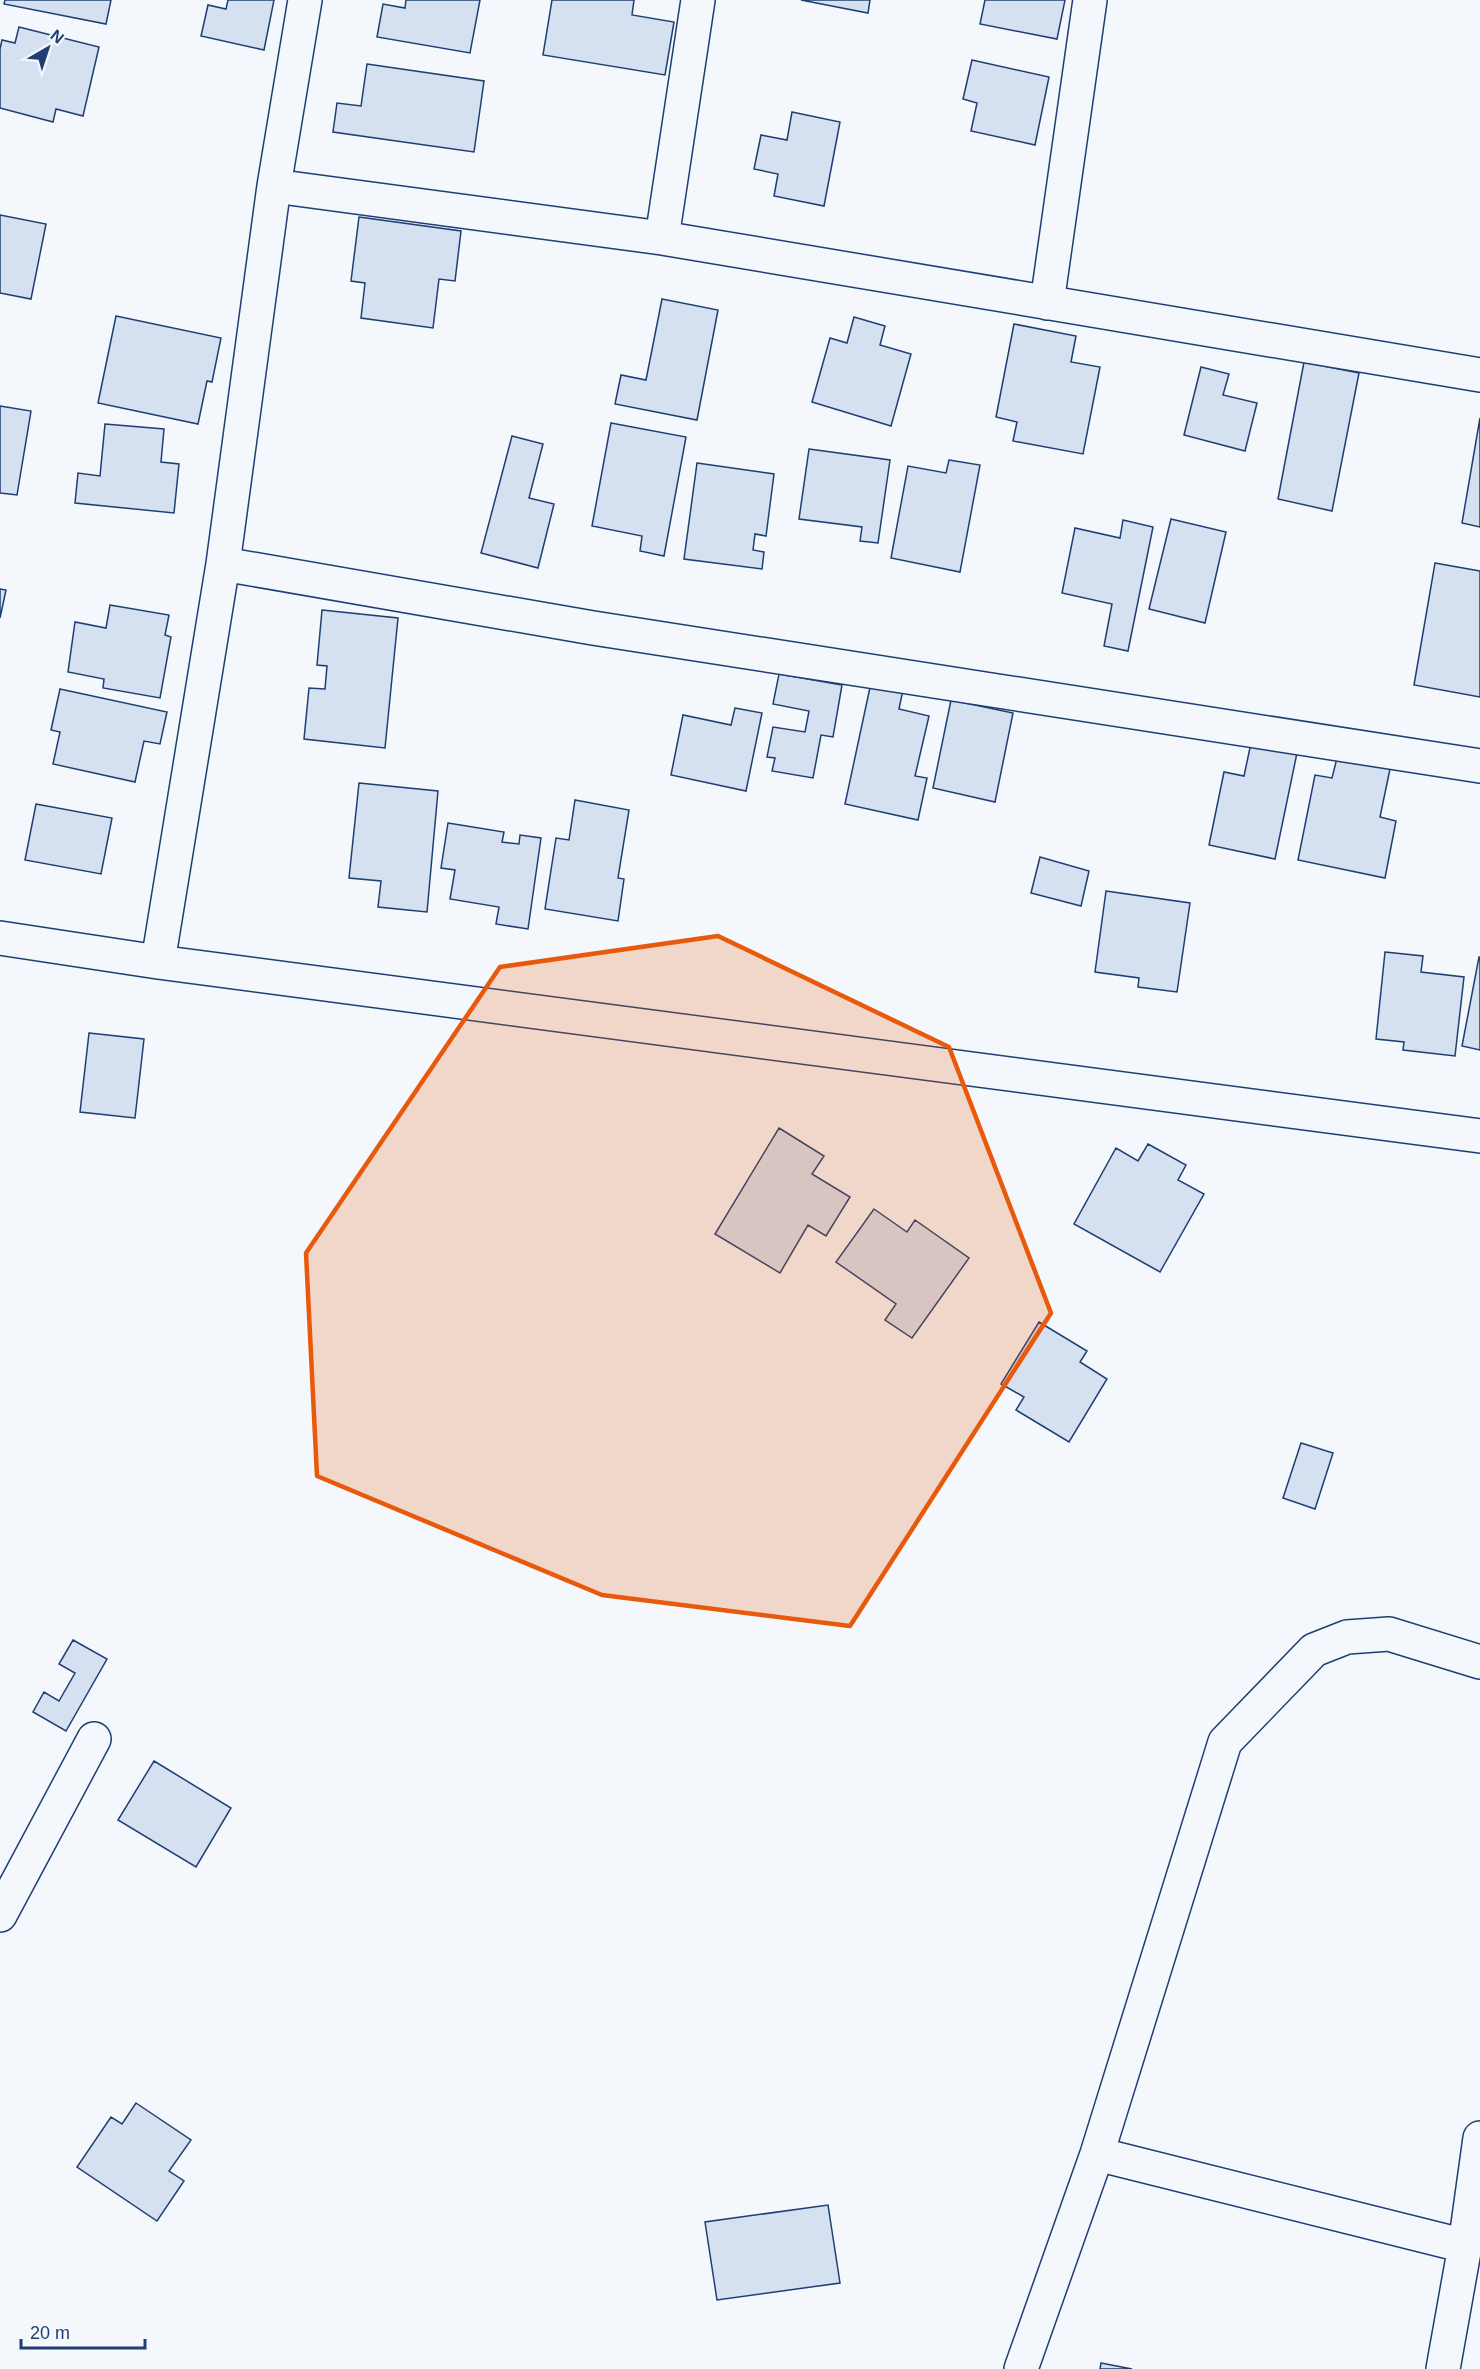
<svg xmlns="http://www.w3.org/2000/svg" width="1480" height="2369" font-family="Arial,sans-serif">
<style>
.building{fill:#d5e0f0;stroke:#1d3f73;stroke-width:1.5}
.lines{fill:none;stroke-linecap:round;stroke-linejoin:round}
.street-casing{stroke:#1d3f73;stroke-width:36}
.street{stroke:#f4f7fb;stroke-width:33}
.marked{fill:#e8590c;fill-opacity:0.2;stroke:#e8590c;stroke-width:4.5;stroke-linejoin:round}
</style>
<rect width="100%" height="100%" fill="#f4f7fb"/>
<path class="building" d="M5,0H111L106,24L4,4Z
M228,0H274L264,50L201,36L208,5L226,9Z
M406,0H480L470,53L377,37L383,4L405,8Z
M552,0H634L632,15L674,22L665,75L543,55Z
M801,0H870L868,13Z
M985,0H1065L1057,39L980,24Z
M19,27L99,47L83,116L56,109L53,122L0,108V49L2,40L15,43Z
M972,60L1049,77L1035,145L971,131L977,103L963,99Z
M367,64L484,81L474,152L333,132L337,103L361,106Z
M792,112L840,122L824,206L774,196L778,174L754,169L761,135L787,140Z
M0,215L46,224L31,299L0,293Z
M359,217L461,231L455,281L439,279L433,328L361,318L365,283L351,281Z
M662,299L718,310L697,420L615,404L621,375L646,380Z
M116,316L221,338L212,382L207,381L198,424L98,403Z
M854,317L885,326L880,345L911,354L891,426L812,402L830,338L847,343Z
M1014,324L1076,336L1071,362L1100,367L1083,454L1013,441L1017,422L996,417Z
M1304,362L1359,373L1332,511L1278,499Z
M1201,367L1229,374L1223,395L1257,403L1245,451L1184,435Z
M0,406L31,411L17,495L0,493Z
M1480,418V527L1462,523Z
M611,423L686,437L664,556L640,551L642,536L592,526Z
M105,424L164,429L161,462L179,464L174,513L75,503L78,473L100,476Z
M512,436L543,444L529,498L554,504L538,568L481,553Z
M809,449L890,460L878,543L860,541L862,527L799,519Z
M949,460L980,465L960,572L891,558L908,466L946,473Z
M697,463L774,474L766,536L755,534L753,550L764,552L762,569L684,559Z
M1171,519L1226,532L1205,623L1149,609Z
M1123,520L1153,527L1128,651L1104,646L1112,604L1062,593L1075,528L1120,538Z
M1435,563L1480,571V697L1414,685Z
M0,589L6,590L0,618Z
M110,605L169,615L165,635L171,637L160,698L103,688L104,679L68,672L75,622L106,628Z
M322,610L398,618L385,748L304,739L309,688L325,689L327,666L317,665Z
M779,674L842,685L833,737L821,735L813,778L772,771L775,758L767,757L773,727L805,732L809,711L773,704Z
M872,678L904,685L899,709L929,716L915,776L927,778L918,820L845,804Z
M60,689L167,712L160,744L144,741L135,782L53,764L60,732L51,730Z
M951,700L1013,713L995,802L933,788Z
M735,708L762,713L746,791L671,775L683,715L731,725Z
M1251,743L1297,753L1275,859L1209,845L1224,772L1244,776Z
M1337,758L1390,769L1380,817L1396,821L1385,878L1298,860L1315,775L1332,778Z
M359,783L438,791L427,912L378,907L381,881L349,878Z
M575,800L629,810L618,878L624,879L618,921L545,909L556,838L569,840Z
M36,804L112,818L101,874L25,860Z
M448,823L504,832L502,842L519,844L520,835L541,838L528,929L496,924L499,907L450,899L455,870L441,868Z
M1040,857L1089,871L1081,906L1031,893Z
M1106,891L1190,903L1177,992L1138,987L1139,978L1095,972Z
M1385,952L1423,956L1421,972L1464,977L1455,1056L1403,1050L1404,1042L1376,1039Z
M1479,957H1480V1050L1462,1046Z
M89,1033L144,1039L135,1118L80,1112Z
M779,1128L824,1156L812,1174L850,1197L826,1236L808,1225L780,1273L715,1234Z
M1148,1144L1186,1165L1178,1180L1204,1194L1160,1272L1074,1224L1116,1148L1138,1161Z
M874,1209L907,1232L915,1220L969,1258L912,1338L885,1320L896,1304L836,1262Z
M1039,1322L1087,1351L1080,1362L1107,1379L1069,1442L1016,1410L1024,1397L1001,1384Z
M1301,1443L1333,1453L1315,1509L1283,1498Z
M73,1640L107,1659L66,1731L33,1712L44,1692L59,1701L75,1673L59,1664Z
M154,1761L231,1808L196,1867L118,1820Z
M136,2103L191,2140L169,2171L184,2181L157,2221L77,2167L111,2117L122,2124Z
M828,2205L840,2283L717,2300L705,2222Z
M1101,2363L1132,2369H1100Z"/>
<g class="lines">
<g class="street-casing">
<path id="street" d="M274,186L662,238L1480,375
M662,238L698,0
M1047,303L1090,0
M223,564L593,628L1480,766
M0,938L158,962L1480,1136
M158,962L223,564L274,186L305,0
M0,1915L94,1739
M1097,2154L1465,2246
M1021,2369L1097,2154L1225,1742L1314,1650L1347,1637L1389,1634L1480,1662
M1443,2369L1465,2246L1480,2138"/>
</g>
<use href="#street" class="street"/>
</g>
<path class="marked" d="M718,936L949,1047L1051,1313L850,1626L602,1595L317,1476L306,1253L500,967Z"/>
<g transform="translate(48 48) rotate(39)" stroke="#f4f7fb" stroke-width="4.5" paint-order="stroke">
<path d="M0-4.5L10 22L0 15L-10 22Z" fill="#1d3f73"/>
<text y="-9" font-size="16" font-weight="bold" text-anchor="middle" fill="#1d3f73">N</text>
</g>
<path d="M21 2339v9h124v-9" fill="none" stroke="#1d3f73" stroke-width="3"/>
<text x="30" y="2339" font-size="18" fill="#1d3f73" stroke="#f4f7fb" stroke-width="4.5" paint-order="stroke">20 m</text>
</svg>
